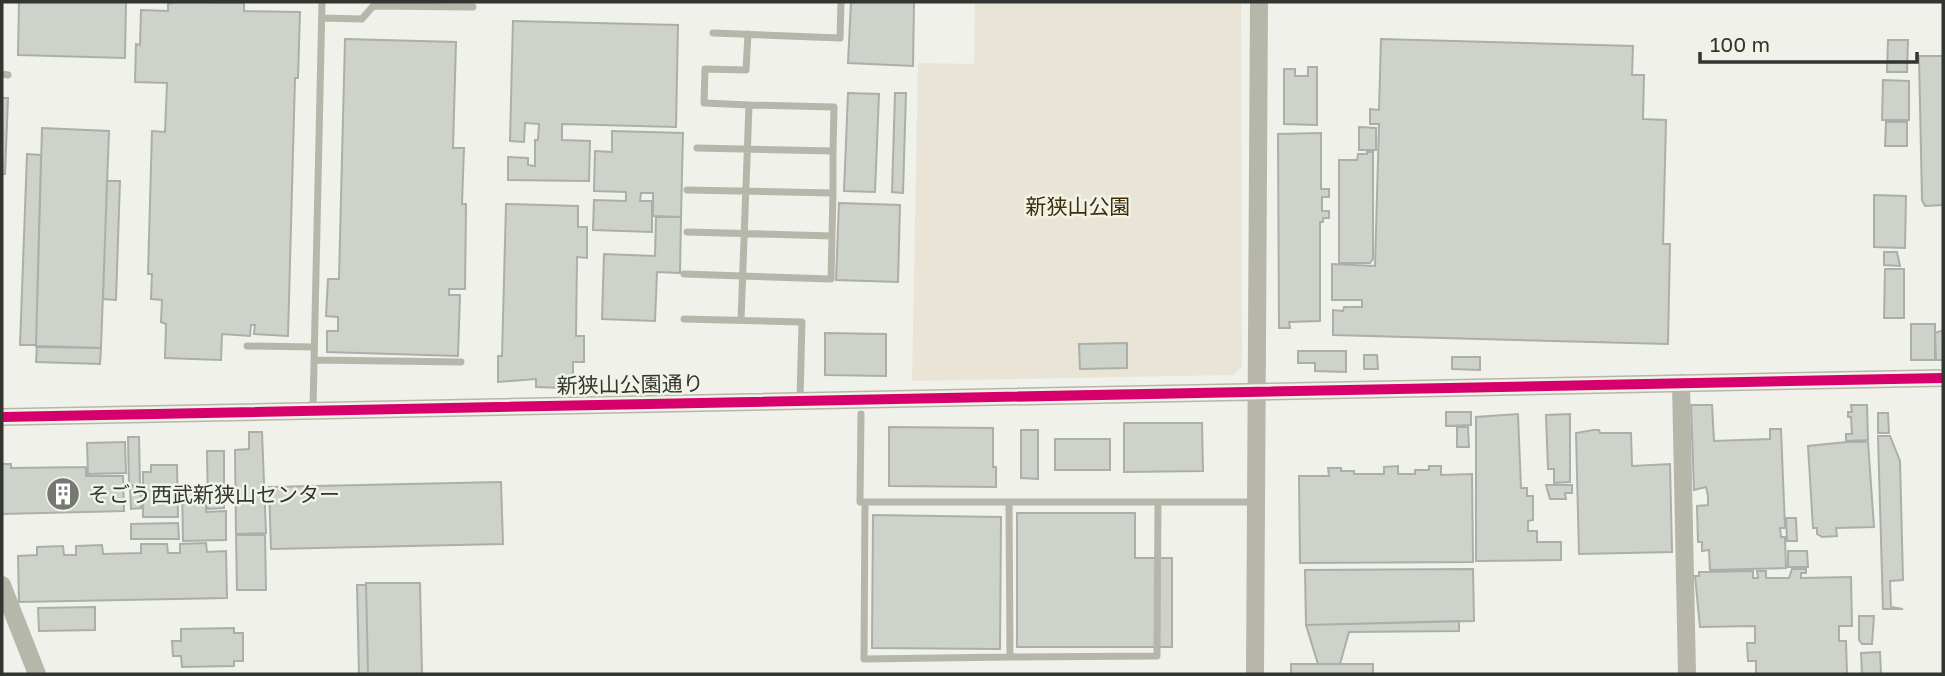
<svg xmlns="http://www.w3.org/2000/svg" width="1945" height="676" font-family="'Golos Text','Noto Sans JP',sans-serif">
<style>
.green{fill:#eae4d7}
.building{fill:#cdd3cb;stroke:#acaea9;stroke-width:2}
.lines{fill:none;stroke-linecap:round;stroke-linejoin:round}
.service{stroke:#b7b6ab;stroke-width:7}
.tertiary{stroke:#b7b6ab;stroke-width:18}
.cycleway-casing{stroke:#f0f4e7;stroke-width:15}
.cycleway{stroke:#d6006c;stroke-width:10}
.labels{text-anchor:middle;dominant-baseline:central;stroke-width:5;stroke-linejoin:round;paint-order:stroke}
.park-label{font-size:21px;fill:#412c08;stroke:#f0f4e7}
.street-label{font-size:21px;fill:#333530;stroke:#f0f4e7}
.poi-label{font-size:21px;fill:#333530;stroke:#f0f4e7;text-anchor:start}
</style>
<rect width="100%" height="100%" fill="#eff1ea"/>
<path class="green" d="M975,2H1241L1242,367L1233,375L912,381L918,63L974,64Z"/>
<path class="building" d="M19,2H126L125,58L18,55Z
M177,2L244,3V11L300,12L298,78H295L288,336L254,334L255,325H251L250,336L222,334L221,360L165,358L166,324L161,322L162,300L151,299L152,274H148L152,131L165,132L167,83L135,82L136,44L140,45L141,10L168,11V4Z
M851,2H914L913,66L848,63Z
M513,21L678,25L676,127L562,124V140L590,141L589,181L508,180V157L528,158V165L535,166V140H538L539,124L525,123L524,142L510,141Z
M345,39L456,42L453,148H464L462,204H466L465,289H449V295H460L458,356L327,352V331H338V317L326,316L328,279H339Z
M1381,39L1633,46L1632,75H1644L1643,119L1666,120L1663,244H1670L1668,344L1333,335V310L1343,311L1344,307H1362V300H1332V264L1375,266L1379,124H1370V109L1379,110Z
M1888,40H1908L1907,72H1887Z
M1919,56H1943V205L1925,206L1922,200Z
M1308,67H1317V125L1284,124V69H1295V76H1308Z
M1883,80L1909,81V120H1882Z
M848,93L879,94L875,192L844,191Z
M895,93H906L903,193L892,192Z
M2,98H8L5,174H2Z
M1886,122H1907V146H1885Z
M1359,127L1376,128V150H1359Z
M42,128L109,131L101,348L36,347Z
M612,131L683,133L681,217L653,216V193H641L640,201H652V232L593,230L594,200L626,201V192L594,191L595,151L612,152Z
M1321,133V189H1329V197H1322V211H1329V218H1323V222H1320V321L1289,322L1290,328H1279L1278,134Z
M1367,152H1373V259L1370,263H1339V160H1357L1358,154H1367Z
M27,154L41,155L36,345H20Z
M107,181H120L116,300L103,299Z
M1874,195L1906,196L1905,248L1874,247Z
M839,203L900,205L898,282L836,280Z
M506,204L578,206V227H587V258L577,257L576,336H584V362H573V379H562V388L536,387V379L498,382V356H502Z
M656,217H681L680,273L657,272L655,321L602,319L604,254L655,256Z
M1884,252H1897L1900,266L1884,265Z
M1885,269H1904V318H1884Z
M1911,324H1935V360H1911Z
M1941,331H1943V360H1936L1935,333Z
M825,333L886,334V376L825,375Z
M1127,343V368L1080,369L1079,344Z
M37,346L101,348L100,364L36,362Z
M1298,351H1346V372L1315,371V363H1298Z
M1364,355H1377L1378,369H1364Z
M1452,357H1480V370L1452,369Z
M1691,405H1712L1714,441L1770,439V429H1781L1785,528H1780L1781,537H1785L1786,568L1710,570L1709,550L1702,551V542H1698L1697,506L1708,505V496L1706,487L1694,490Z
M1851,405H1867L1868,440L1846,441V434H1852L1851,417H1848V412H1852Z
M1446,412H1471V425L1446,426Z
M1878,413H1888L1889,433H1878Z
M1518,414L1521,488H1527V496H1533V520L1528,521V531H1537V542H1561V560L1476,561V417Z
M1570,414V482L1554,483V469H1548L1546,415Z
M1124,423H1202L1203,471L1124,472Z
M889,427L993,428V467H996V487L889,486Z
M1457,427H1468L1469,447H1457Z
M1021,430H1038V479L1021,478Z
M1593,430H1599L1600,433H1631L1632,466L1670,464L1672,552L1579,554L1576,433Z
M249,432H262L266,533L236,534L235,450L249,449Z
M1878,436H1890L1900,461L1903,580L1890,581L1891,607L1903,609H1883Z
M128,437H139L140,485L129,486Z
M1055,439H1110V470H1055Z
M125,442L126,473L88,474L87,443Z
M1847,442H1868L1874,527L1836,528L1837,536L1822,537L1817,534V528H1813L1808,446Z
M207,451H224V508L208,509Z
M2,464H11V468L86,467V476H123L124,511L2,514Z
M151,465H177L178,517H143V472H151Z
M1398,466V474H1415V470H1429V466H1441V475L1472,474L1473,562L1300,563L1299,476H1329L1328,468H1341V471H1354V474H1384V467Z
M501,482L503,544L271,549L269,487Z
M1546,485H1572V493H1565L1566,499H1550Z
M182,486H206V512L226,511V540L183,541Z
M130,487H141V508L131,509Z
M1017,513H1135V558H1172V647H1017Z
M873,515L1001,517L1000,649L872,648Z
M1786,518H1796L1797,541H1787Z
M178,523L179,539H131V524Z
M236,535H265L266,590H237Z
M206,543L207,552L226,551L227,598L19,602L18,556L37,555V547L63,546L64,555H76V546L102,545L103,554L141,553V544H167L168,553H180V544Z
M1788,551H1807L1808,567H1788Z
M1473,569L1474,621L1306,625L1305,570Z
M1792,569H1806V573H1801V578L1851,577L1852,626H1839V641H1846L1847,674H1756V661H1748L1747,643H1755V626L1700,627L1695,576H1699V572L1753,571V578H1758L1757,571H1766V578H1789Z
M366,583H420L422,674H368Z
M357,585H366L368,674H359Z
M95,607V630L39,631L38,608Z
M1859,616H1874L1872,644H1862L1859,640Z
M1459,621V631L1349,632L1340,664H1318L1306,625Z
M234,628V633H243V661H234V666L182,667L181,656H173L172,641H181V629Z
M1880,652L1881,674H1862L1861,653Z
M1291,664H1373V674H1291Z"/>
<g class="lines">
<path class="service" d="M322,18L362,19L373,6L473,7
M713,33L840,38L841,2
M748,34L746,70L705,69L704,103L749,105
M2,74L8,75
M697,148L833,151L834,107L749,105C747,177 743,248 741,320
M687,190L833,193V151
M687,232L832,236
M684,274L831,279L833,193
M684,319L802,322L800,399
M247,346L314,347
M314,360L461,362
M313,409L322,2
M861,414L860,502H1254
M865,502L864,659L1010,657
M1009,502L1010,657L1157,656L1158,502"/>
<path class="tertiary" d="M1681,383L1687,674
M2,417L1943,378
M2,585L37,674
M1255,674L1259,2"/>
<g class="cycleway-casing">
<path id="cycleway" d="M2,417L1943,378"/>
</g>
<use href="#cycleway" class="cycleway"/>
</g>
<defs>
<g id="building-disc" transform="scale(1.75)"><circle r="9.5" fill="#757771" stroke="#f0f4e7"/><path d="M-4-6H4V6H1V3H-1V6H-4ZM-2.5-4.3h1.7v1.8h-1.7ZM.8-4.3h1.7v1.8H.8ZM-2.5-1h1.7V.8h-1.7ZM.8-1h1.7V.8H.8Z" fill="#fff"/></g>
</defs>
<g fill-rule="evenodd">
<use href="#building-disc" x="63" y="494"/>
</g>
<g class="labels">
<g class="park-label">
<text x="1078" y="206">新狭山公園</text>
</g>
<g class="street-label">
<text transform="translate(630 384) rotate(-1)">新狭山公園通り</text>
</g>
<g class="poi-label">
<text x="88" y="494">そごう西武新狭山センター</text>
</g>
</g>
<rect width="1945" height="676" fill="none" stroke="#333530" stroke-width="7"/>
<path d="M1700 52v10h217v-10" fill="none" stroke="#333530" stroke-width="3.5"/>
<text x="1710" y="52" font-size="21" fill="#333530" stroke="#f0f4e7" stroke-width="5" paint-order="stroke">100 m</text>
</svg>
